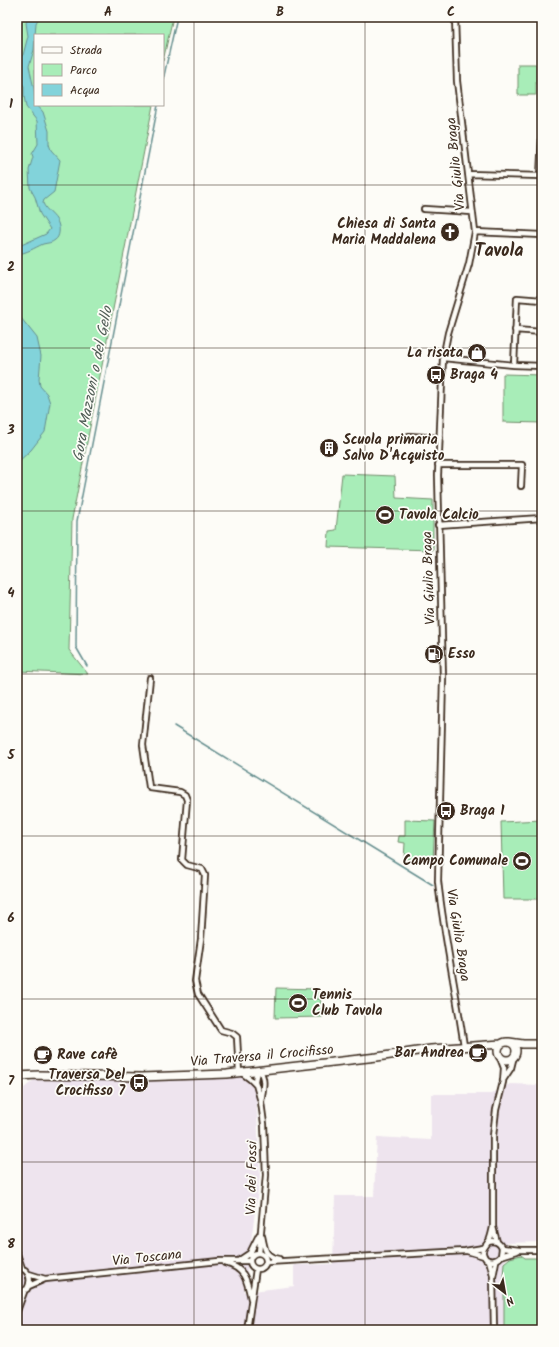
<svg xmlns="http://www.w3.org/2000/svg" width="559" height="1347" font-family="Kalam,sans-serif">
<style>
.built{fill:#eee4ee}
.green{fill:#a8edb8;stroke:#728c6b}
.water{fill:#82d3da;stroke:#668f8f}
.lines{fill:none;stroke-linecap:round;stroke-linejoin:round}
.stream{stroke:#668f8f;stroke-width:1.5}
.street-casing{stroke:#3b2a1e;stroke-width:8}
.secondary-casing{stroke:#3b2a1e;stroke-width:10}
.street{stroke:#fdfcf7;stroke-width:4.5}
.secondary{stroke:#fdfcf7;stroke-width:7}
.grid{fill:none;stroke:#3b2a1e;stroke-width:1;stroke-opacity:0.55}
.labels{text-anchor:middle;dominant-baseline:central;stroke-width:3.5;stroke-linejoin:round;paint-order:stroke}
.street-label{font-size:14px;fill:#3b2a1e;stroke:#fdfcf7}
.poi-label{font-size:14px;font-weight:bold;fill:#3b2a1e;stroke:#fdfcf7;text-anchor:start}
.water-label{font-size:15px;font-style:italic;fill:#505d56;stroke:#fdfcf7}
.district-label{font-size:18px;font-weight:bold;fill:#3b2a1e;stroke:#fdfcf7}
.neatline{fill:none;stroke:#3b2a1e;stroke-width:1.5}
.grid-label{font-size:13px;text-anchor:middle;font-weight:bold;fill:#3b2a1e}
</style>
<rect width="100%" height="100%" fill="#fdfcf7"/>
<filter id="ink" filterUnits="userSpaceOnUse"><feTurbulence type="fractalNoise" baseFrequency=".025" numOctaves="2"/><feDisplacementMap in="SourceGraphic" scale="8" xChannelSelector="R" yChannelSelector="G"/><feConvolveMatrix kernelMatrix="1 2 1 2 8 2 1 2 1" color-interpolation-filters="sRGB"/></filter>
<g filter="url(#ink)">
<path class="built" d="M243,1077L254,1085L256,1090L260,1176L244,1292L294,1286V1265L333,1264L335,1196H374L377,1137L431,1140V1094H491L510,1084L542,1085V1242L506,1243L504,1330H17V1206H21L20,1100L24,1088L34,1080H138Z"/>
<path class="green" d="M17,17H173L163,61V35H35V105H153L72,519L69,650L88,674L17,671Z
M518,64H536V95H518Z
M503,374L542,375V423L503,422Z
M342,474L395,476L396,498L433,500V550L328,547L329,531L336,530Z
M405,820L435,821L433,860L404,859L405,843L398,842L399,836H405Z
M542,820V899H503L501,822Z
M276,988L319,989L323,1017L275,1018Z
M521,1255L525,1258H542V1330H504V1281L503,1277L504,1263L510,1258Z"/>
<path class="water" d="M28,17H39L36,23L34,50L29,66L34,89L35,105H37L43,112L49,131V144L51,150L60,160L54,192L44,200L43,203C46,211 55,215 58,223C60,228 60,237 55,240C52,243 47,243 43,244C34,248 27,253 17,254V246H19L46,234L50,229L40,214L35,197L30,188L29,170L33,157L32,154L38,144L37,121L26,107L24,96V86L19,79H17V63L23,55L28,36L26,23Z
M17,313L37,338L41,356L39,379L40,386L47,394L50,403L45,432L31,450L17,463Z"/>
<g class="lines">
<path class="stream" d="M163,80L177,17
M87,666L76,647L77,521L158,105
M174,726L433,885"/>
<g class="street-casing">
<path id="street" d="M455,17L457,81L475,232L469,264L448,333L443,358L438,475L443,678L438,881C444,936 456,991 464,1046
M468,174L542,176
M540,176L542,136
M424,209L472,212
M475,232L542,235
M515,330L542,332
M443,358L514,365L542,366
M514,365L517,298L542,300
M409,436L440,438
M438,465H522L521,486
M438,525L542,518
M150,678L143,745L149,787L150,788L180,792L185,795L187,800L182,860L187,865L202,869L205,875L201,939L195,981L198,994L221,1030L232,1033L237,1037L239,1073
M242,1073L250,1079L256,1085
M503,1080L511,1068L514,1056
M262,1236C265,1249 264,1256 279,1259
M488,1242C495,1240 499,1242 502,1248L501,1256C497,1261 492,1262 486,1259C479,1251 485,1247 489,1241C491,1237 492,1231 493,1227
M497,1242L493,1227V1136L496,1110L503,1082L504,1068L499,1055
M502,1248L520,1250H542
M467,1251L484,1256
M250 1261a8 8 0 1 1 16 0a8 8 0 1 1-16 0Z
M259,1253L266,1175L264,1124L261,1102L255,1081L256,1075L259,1070C267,1079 262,1092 261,1102
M17,1254L22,1268
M501,1256L517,1251
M489,1260L493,1275
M238,1261L250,1253L259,1235
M267,1262L465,1251L483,1248
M225,1263C245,1268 247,1280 251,1299
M17,1267L25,1270C31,1276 31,1282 27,1289L17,1294
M29,1274L45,1279
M29,1286L45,1279L219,1261H250
M17,1311L24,1292
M17,1325V1330
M247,1330L256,1269
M494,1330L493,1277L496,1261"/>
</g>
<g class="secondary-casing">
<path id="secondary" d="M509,1042L523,1044H542
M498 1051a9 9 0 1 1 18 0a9 9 0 1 1-18 0Z
M17,1076L39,1075L141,1077L227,1074L377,1057L431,1049L501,1044
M17,1080L18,1086L17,1091"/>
</g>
<use href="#street" class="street"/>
<use href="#secondary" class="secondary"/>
</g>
</g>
<path class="grid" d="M194,17V1330M365,17V1330M17,185H542M17,348H542M17,511H542M17,674H542M17,836H542M17,999H542M17,1162H542"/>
<defs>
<g id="church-disc" transform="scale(1)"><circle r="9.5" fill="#3b2a1e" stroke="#fdfcf7"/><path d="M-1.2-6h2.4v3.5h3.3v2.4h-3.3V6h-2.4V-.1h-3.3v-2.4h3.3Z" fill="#fff"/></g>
<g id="shop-disc" transform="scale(1)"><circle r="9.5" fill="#3b2a1e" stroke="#fdfcf7"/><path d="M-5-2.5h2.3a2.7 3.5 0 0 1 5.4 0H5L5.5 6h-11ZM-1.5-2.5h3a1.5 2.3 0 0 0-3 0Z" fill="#fff"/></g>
<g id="bus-disc" transform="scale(1)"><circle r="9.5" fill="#3b2a1e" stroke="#fdfcf7"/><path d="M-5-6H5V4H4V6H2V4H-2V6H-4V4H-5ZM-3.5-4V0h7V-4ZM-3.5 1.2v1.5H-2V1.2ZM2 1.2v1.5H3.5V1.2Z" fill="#fff"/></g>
<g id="building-disc" transform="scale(1)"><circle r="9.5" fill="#3b2a1e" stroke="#fdfcf7"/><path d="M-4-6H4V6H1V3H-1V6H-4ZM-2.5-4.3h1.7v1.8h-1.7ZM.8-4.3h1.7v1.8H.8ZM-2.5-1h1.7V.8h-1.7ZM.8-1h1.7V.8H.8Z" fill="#fff"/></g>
<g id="stadium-disc" transform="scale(1)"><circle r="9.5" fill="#3b2a1e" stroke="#fdfcf7"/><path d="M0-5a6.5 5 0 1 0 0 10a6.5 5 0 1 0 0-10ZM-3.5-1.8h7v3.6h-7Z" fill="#fff"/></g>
<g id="fuel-disc" transform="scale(1)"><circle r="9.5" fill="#3b2a1e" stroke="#fdfcf7"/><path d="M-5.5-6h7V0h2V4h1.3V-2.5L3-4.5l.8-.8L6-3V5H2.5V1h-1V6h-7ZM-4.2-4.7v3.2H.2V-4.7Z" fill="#fff"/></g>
<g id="cafe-disc" transform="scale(1)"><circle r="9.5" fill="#3b2a1e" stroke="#fdfcf7"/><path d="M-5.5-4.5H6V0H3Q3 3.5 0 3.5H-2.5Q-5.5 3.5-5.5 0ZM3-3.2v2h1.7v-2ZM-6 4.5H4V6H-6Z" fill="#fff"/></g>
</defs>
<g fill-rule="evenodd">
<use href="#church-disc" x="450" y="232"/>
<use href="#shop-disc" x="477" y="353"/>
<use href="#bus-disc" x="436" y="375"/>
<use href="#building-disc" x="329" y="448"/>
<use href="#stadium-disc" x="385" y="515"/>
<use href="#fuel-disc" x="434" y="654"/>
<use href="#bus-disc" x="446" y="811"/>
<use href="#stadium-disc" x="522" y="861"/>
<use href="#stadium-disc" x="298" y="1003"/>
<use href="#cafe-disc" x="478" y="1053"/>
<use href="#cafe-disc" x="43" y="1055"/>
<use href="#bus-disc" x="139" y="1083"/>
</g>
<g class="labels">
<g class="street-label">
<text transform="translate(456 164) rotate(-96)">Via Giulio Braga</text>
<text transform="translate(429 578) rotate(-92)">Via Giulio Braga</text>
<text transform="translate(458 935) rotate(81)">Via Giulio Braga</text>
<text transform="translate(262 1056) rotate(-5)">Via Traversa il Crocifisso</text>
<text transform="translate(252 1178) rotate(-89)">Via dei Fossi</text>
<text transform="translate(147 1258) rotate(-6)">Via Toscana</text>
</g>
<g class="poi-label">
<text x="436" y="224" text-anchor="end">Chiesa di Santa<tspan x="436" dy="16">Maria Maddalena</tspan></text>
<text x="463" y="353" text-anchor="end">La risata</text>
<text x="450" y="375">Braga 4</text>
<text x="343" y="440">Scuola primaria<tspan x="343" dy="16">Salvo D'Acquisto</tspan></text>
<text x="399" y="515">Tavola Calcio</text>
<text x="448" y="654">Esso</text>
<text x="460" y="811">Braga 1</text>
<text x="508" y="861" text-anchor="end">Campo Comunale</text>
<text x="312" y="995">Tennis<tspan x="312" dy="16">Club Tavola</tspan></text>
<text x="464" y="1053" text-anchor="end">Bar Andrea</text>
<text x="57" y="1055">Rave cafè</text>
<text x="125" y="1075" text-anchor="end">Traversa Del<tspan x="125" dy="16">Crocifisso 7</tspan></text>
</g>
<g class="water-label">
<text transform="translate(93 384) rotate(-79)">Gora Mazzoni o del Gello</text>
</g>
<g class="district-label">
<text x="499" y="251">Tavola</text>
</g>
</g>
<rect width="559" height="1347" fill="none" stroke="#fdfcf7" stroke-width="44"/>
<rect x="34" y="34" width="130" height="72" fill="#fdfcf7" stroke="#afa8a0"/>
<rect x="42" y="47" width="20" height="6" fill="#fdfcf7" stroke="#afa8a0"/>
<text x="70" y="54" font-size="12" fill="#3b2a1e">Strada</text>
<rect x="42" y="64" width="20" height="12" fill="#a8edb8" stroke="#afa8a0"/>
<text x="70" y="74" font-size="12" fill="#3b2a1e">Parco</text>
<rect x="42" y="84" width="20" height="12" fill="#82d3da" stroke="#afa8a0"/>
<text x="70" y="94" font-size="12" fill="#3b2a1e">Acqua</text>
<g transform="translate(505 1293) rotate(149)" stroke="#fdfcf7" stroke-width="3" paint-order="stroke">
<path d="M0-3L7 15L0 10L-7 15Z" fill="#3b2a1e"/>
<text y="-6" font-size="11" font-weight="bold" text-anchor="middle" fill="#3b2a1e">N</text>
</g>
<rect x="22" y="22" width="515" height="1303" class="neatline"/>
<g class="grid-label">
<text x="108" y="16">A</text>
<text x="280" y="16">B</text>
<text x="451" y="16">C</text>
<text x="11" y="108">1</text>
<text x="11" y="271">2</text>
<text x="11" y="434">3</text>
<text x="11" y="597">4</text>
<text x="11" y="759">5</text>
<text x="11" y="922">6</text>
<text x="11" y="1085">7</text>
<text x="11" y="1248">8</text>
</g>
</svg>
